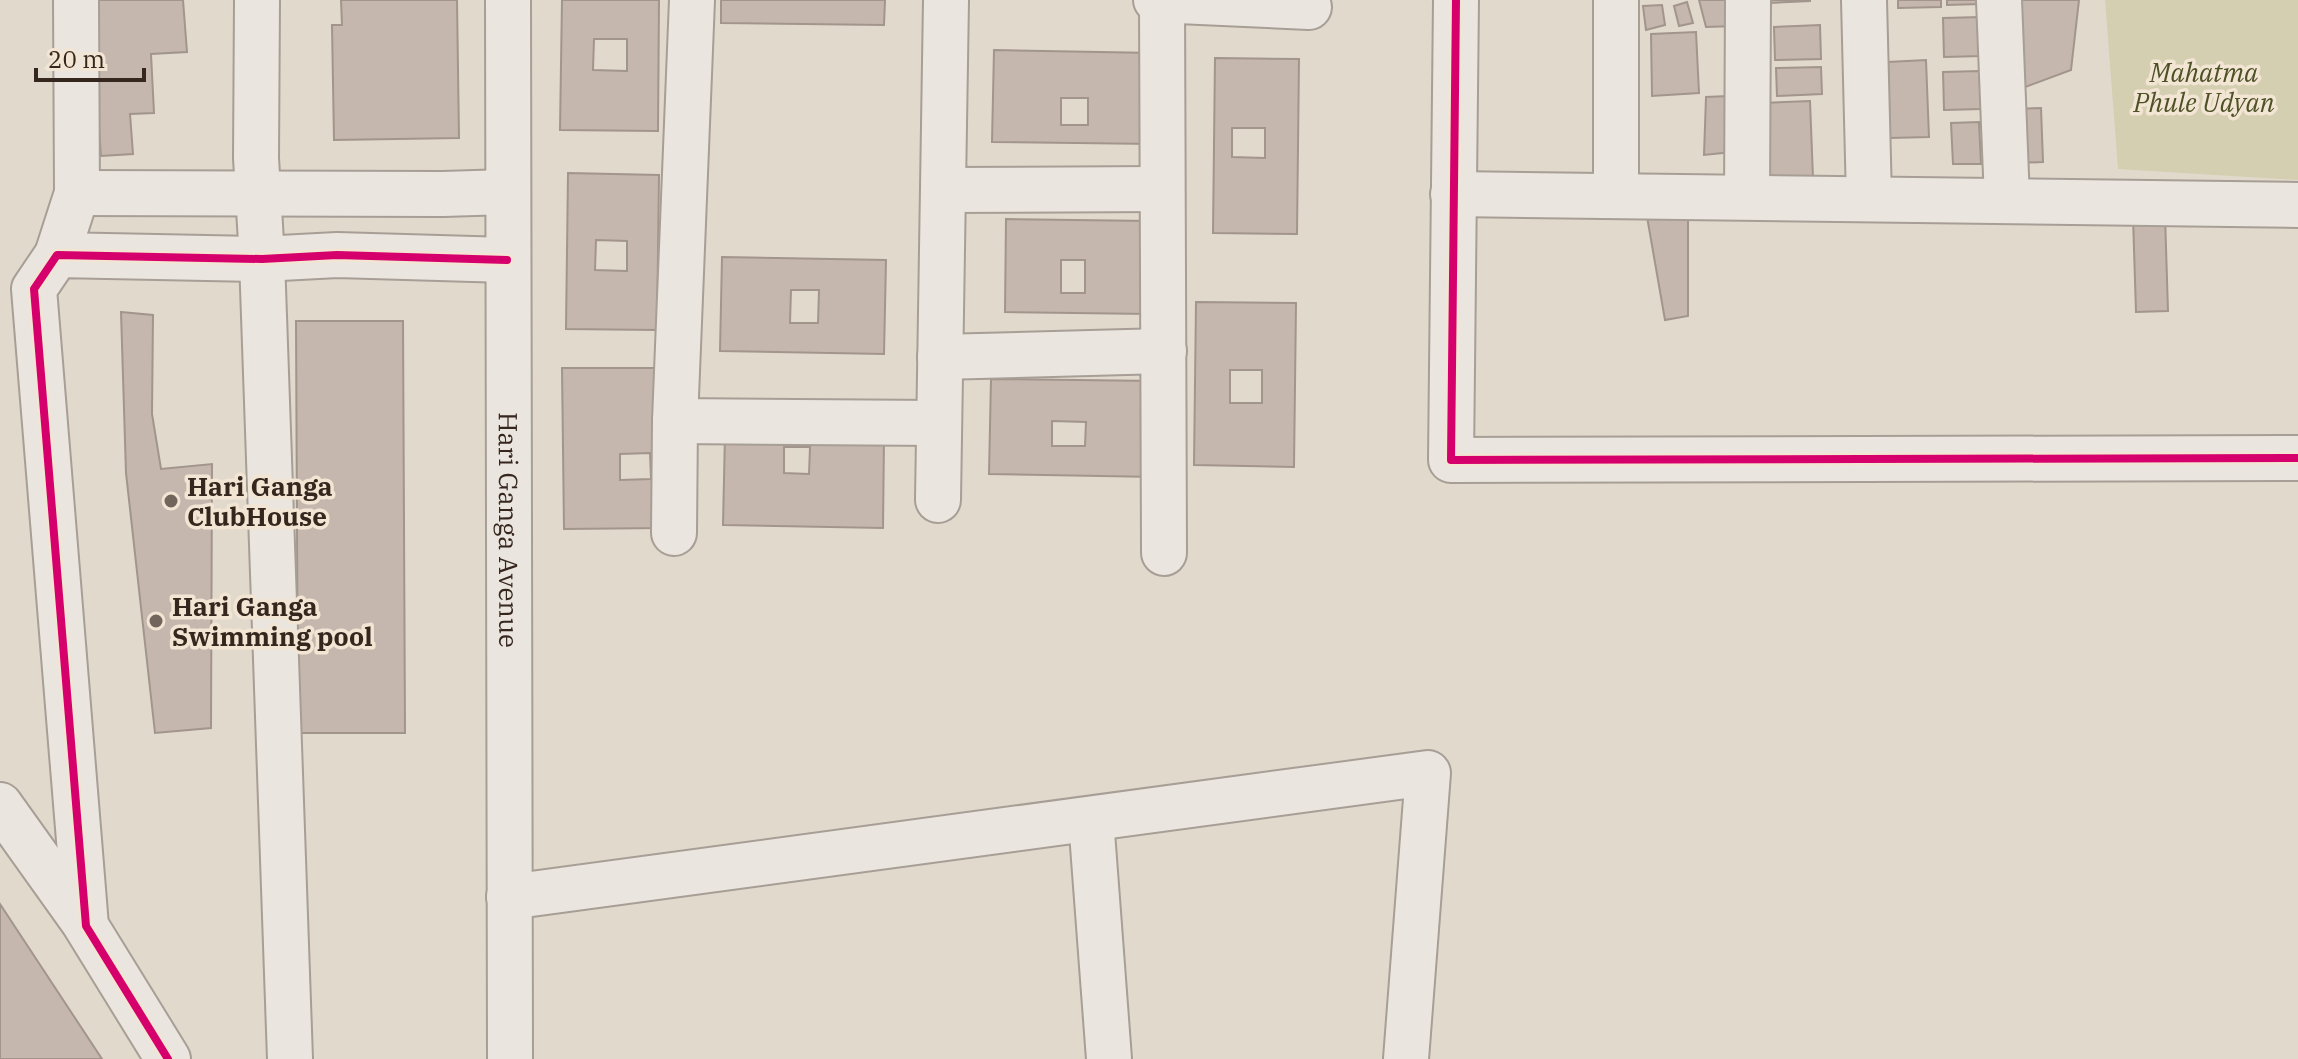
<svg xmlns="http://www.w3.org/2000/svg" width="2298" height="1059" font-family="'IBM Plex Serif',serif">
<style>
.green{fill:#d4cfb0}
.building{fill:#c5b7ae;stroke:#a2958c;stroke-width:2;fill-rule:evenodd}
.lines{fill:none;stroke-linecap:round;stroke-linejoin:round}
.minor-casing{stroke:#a79e96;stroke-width:48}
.minor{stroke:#eae5de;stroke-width:44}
.cycleway-casing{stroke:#f3e5d3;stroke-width:13}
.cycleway{stroke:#d6006c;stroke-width:8}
.poi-dot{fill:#72655b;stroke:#f3e5d3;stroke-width:3}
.labels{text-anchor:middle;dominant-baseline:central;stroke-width:7;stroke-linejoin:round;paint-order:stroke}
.park-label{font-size:26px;font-style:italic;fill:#4c5126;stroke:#f3e5d3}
.poi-label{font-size:26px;font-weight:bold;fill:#35261e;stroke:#f3e5d3;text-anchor:start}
.street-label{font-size:26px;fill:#35261e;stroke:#f3e5d3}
</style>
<rect width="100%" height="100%" fill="#e2d9cd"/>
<path class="green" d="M2105,0H2298V180L2118,169Z"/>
<path class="building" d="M90,0H183L187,52L151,54L154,113L130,114L133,154L101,156Z
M341,0H457L459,138L334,140L332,25H342Z
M562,0H659L658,131L560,130ZM594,39H627V71L593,70Z
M721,0H885L884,25L721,23Z
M1699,0H1733L1737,26L1706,27Z
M1770,0H1810V1L1770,3Z
M1898,0H1941V7L1898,8Z
M1947,0H1980V4L1947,5Z
M2014,0H2079L2071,70L2017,90Z
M1687,2L1693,23L1679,26L1674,6Z
M1662,5L1665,25L1646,30L1643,6Z
M1981,17L1983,56L1944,57L1943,18Z
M1820,25L1821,59L1775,60L1774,27Z
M1696,32L1699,93L1652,96L1651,34Z
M994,50L1155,53L1154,144L992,142ZM1061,98H1088V125H1061Z
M1215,58L1299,59L1297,234L1213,233ZM1232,128H1265V158L1232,157Z
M1926,60L1929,137L1890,138L1888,62Z
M1821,67L1822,94L1777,96L1776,68Z
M1979,71L1981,109L1944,110L1943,72Z
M1728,96L1732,152L1704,155L1706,97Z
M1810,101L1813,178L1764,180L1762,103Z
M2041,108L2043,162L2016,163L2014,109Z
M1979,122L1981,164H1953L1951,123Z
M568,173L659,175L657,330L566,329ZM596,240L627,241V271L595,270Z
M1688,207V316L1665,320L1646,211Z
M2165,215L2168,311L2136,312L2133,217Z
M1006,219L1151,221L1150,314L1005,312ZM1061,260H1085V293H1061Z
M722,257L886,260L884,354L720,351ZM791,290H819L818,323H790Z
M1196,302L1296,303L1294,467L1194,465ZM1230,370H1262V403H1230Z
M121,312L153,315L152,414L161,469L212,464L211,728L155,733L126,473Z
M296,321H403L405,733H298Z
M562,368H661L663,528L564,529ZM650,453L651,479L620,480V454Z
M991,379L1157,381L1156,477L989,474ZM1052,421L1086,422L1085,446H1052Z
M725,434L884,436L883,528L723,525ZM784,447H810L809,474L784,473Z
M0,904L102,1059H0Z"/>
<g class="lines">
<g class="minor-casing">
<g id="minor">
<path d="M257,0L256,158L262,259L290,1059"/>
<path id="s1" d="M508,0L510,1059"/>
<path d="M692,0L675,421L939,423"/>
<path d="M1156,0L1309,7"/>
<path d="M1162,0L1164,553"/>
<path d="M1456,0L1451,460L2298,458"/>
<path d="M1616,0V196"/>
<path d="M1864,0L1869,199"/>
<path d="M1999,0L2007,200"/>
<path d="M943,190L1162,189"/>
<path d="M77,193L443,194L507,192"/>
<path d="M1453,194L2298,205"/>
<path d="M1747,197L1748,0"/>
<path d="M57,255L77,193L76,0"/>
<path d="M940,357L1164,351"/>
<path d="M938,500L946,0"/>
<path d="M674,533L675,421"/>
<path d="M0,805L85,924"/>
<path d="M1091,819L1109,1059"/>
<path d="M509,897L1428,773L1406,1059"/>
<path d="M168,1059L86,926L34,289L57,255L262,259L337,255L507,260"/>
</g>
</g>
<use href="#minor" class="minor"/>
<g class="cycleway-casing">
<path id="cycleway" d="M1456,0L1451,460L2298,458
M168,1059L86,926L34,289L57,255L262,259L337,255L507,260"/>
</g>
<use href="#cycleway" class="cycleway"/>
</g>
<g class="poi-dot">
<circle cx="171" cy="501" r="8"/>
<circle cx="156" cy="621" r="8"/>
</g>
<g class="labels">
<g class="park-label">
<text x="2204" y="72">Mahatma<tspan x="2204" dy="30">Phule Udyan</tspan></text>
</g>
<g class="poi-label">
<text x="187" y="486">Hari Ganga<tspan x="187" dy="30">ClubHouse</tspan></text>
<text x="172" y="606">Hari Ganga<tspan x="172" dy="30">Swimming pool</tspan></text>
</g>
<g class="street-label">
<text stroke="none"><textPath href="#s1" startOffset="530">Hari Ganga Avenue</textPath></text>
</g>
</g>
<path d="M36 68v12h108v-12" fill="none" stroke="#35261e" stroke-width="4"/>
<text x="48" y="68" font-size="24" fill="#35261e" stroke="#f3e5d3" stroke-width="6" paint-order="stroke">20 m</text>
</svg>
